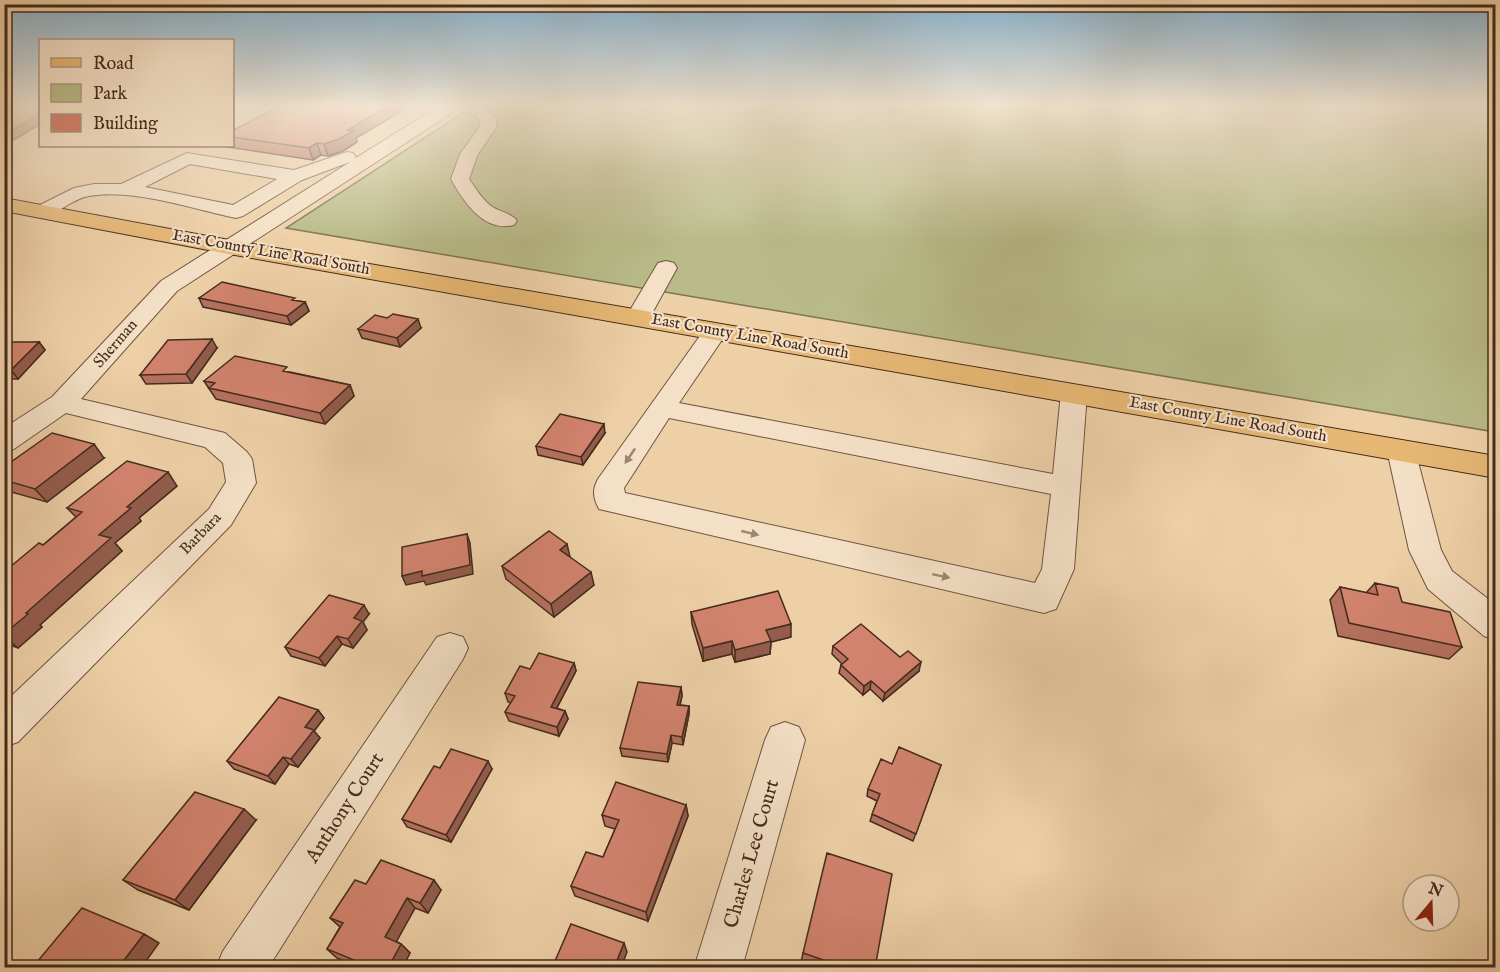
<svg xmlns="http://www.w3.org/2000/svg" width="1500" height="972" font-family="'IM FELL English',serif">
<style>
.green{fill:#b8bb88;stroke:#7e7352;stroke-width:1.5}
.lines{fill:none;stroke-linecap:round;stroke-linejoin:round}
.minor-casing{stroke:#6f5440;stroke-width:2}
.major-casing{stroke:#452b1d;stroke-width:2}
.minor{fill:#f4e0c6;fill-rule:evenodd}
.major{fill:#e7b874;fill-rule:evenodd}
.wall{fill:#b5715f;stroke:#452b1d;stroke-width:1.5}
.shaded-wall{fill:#935c4d;stroke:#452b1d;stroke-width:1.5}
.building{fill:#d2836e;stroke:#452b1d;stroke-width:1.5}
.oneway{fill:#9c8672}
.labels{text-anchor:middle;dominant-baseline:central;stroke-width:4.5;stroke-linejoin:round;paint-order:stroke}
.street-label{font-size:16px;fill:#452b1d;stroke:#f4e0c6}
.near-street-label{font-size:20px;fill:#452b1d;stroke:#f4e0c6}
</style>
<rect width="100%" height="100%" fill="#eed0a7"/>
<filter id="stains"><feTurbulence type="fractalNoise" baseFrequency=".00333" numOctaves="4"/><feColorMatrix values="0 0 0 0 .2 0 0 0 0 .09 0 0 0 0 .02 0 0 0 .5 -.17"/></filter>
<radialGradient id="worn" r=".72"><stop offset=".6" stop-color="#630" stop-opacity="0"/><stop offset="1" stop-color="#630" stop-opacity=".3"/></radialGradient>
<path class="green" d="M475,105H1495V432L286,228Z"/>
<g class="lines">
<g class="minor-casing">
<path id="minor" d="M441,105C463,105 483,101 497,120L496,128L478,154L469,179C476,189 482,199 491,206C499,212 512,213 517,221L514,225C484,233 463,201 451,179L460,154L479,128L480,121L475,115L458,109L177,291L81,399L225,433L247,452L252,459L256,483L231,525L18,742L4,747V703L209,509L226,482L223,463L205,447L66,413L14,449L4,451V428L52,397L161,281L350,162L302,180L243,216L236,218C193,209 133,188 89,196C72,199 59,213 43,217L36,215L33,211L36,207L74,188L94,184H121L187,153L294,170L347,152L353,153L356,157L354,159ZM190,164L277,179L233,205L145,187Z
M666,261L674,263L677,268L650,317L646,322L638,324L630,322L626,317L655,268L658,263Z
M716,324L725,326L728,331L679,403L1053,474L1061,393L1065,387L1074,385L1083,387L1087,393L1074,569L1056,609L1044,613L599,509C593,498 592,490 598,479L707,326ZM669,418L1051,494L1042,569L1035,583L625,493L624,488Z
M1401,440L1411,443L1415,450L1441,550L1452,571L1496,605V640L1484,636L1428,589L1409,550L1387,450L1391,443Z
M450,633L463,637L468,648L463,659L268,968H216L223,951L437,637Z
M785,722L799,727L805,740L742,968H694L765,740L771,727Z"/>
</g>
<g class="major-casing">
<path id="major" d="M4,198L229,240L1496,456V478L229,254L4,211Z"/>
</g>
<use href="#minor" class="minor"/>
<use href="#major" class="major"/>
</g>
<path class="wall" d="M270,105H412L356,138L357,142L343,151L328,156L321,155L313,160L228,147V146H232V131L278,107Z
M199,298L297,301L305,302L309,311L291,325L203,307Z
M421,328L400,347L362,338L358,329Z
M39,342L45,350L18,379H4V345Z
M217,348L192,383L146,384L140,375Z
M290,372L350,385L354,396L325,424L216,399L204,381Z
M605,433L583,465L538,455L536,446Z
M104,458L47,502L4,490V467Z
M177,486L139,518L141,521L115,543L122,551L40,625L42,627L18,648L4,643V572L43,545L76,517L67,508Z
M570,557L594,585L554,617L506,579L502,566Z
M1375,583L1402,602L1462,647L1449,659L1338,636L1330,600L1340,587L1366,593Z
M691,612L791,637L771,642L770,654L735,662L732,654L703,661L692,624Z
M369,614L363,622L367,630L353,648L342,644L325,666L291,656L285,647Z
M833,646L900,657L919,671L883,701L870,689L863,695L839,673L841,665L842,664L832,654Z
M574,663L576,671L557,708L565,711L568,719L559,736L509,721L505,712L511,703L508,702L505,693L530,669Z
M681,687L682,696L680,705L689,706V714L683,745L672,743L668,762L622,756L620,748Z
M318,710L324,718L314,731L320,738L298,767L289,764L275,784L234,769L227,761Z
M892,764L941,765L913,841L870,821L877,801L867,796L868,789Z
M440,768L492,769L451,842L407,827L402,819Z
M686,805L688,816L648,921L575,896L571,886L603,857L615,829L605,826L602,815Z
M256,820L189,910L138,890L123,880Z
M366,884L441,890L428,913L415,908L396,941L401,944L410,953L402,968H361L337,958L327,949L340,927L330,918Z
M803,953L875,968H819L801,962Z"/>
<path class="shaded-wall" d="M390,105H412L356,138L357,142L343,151L328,156L324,144Z
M40,114V124L4,146V135Z
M317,143L321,155L313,160L309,148Z
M305,302L309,311L291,325L287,316Z
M418,319L421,328L400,347L397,338Z
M212,339L217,348L192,383L186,374Z
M39,342L45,350L18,379L11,370Z
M350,385L354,396L325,424L320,413Z
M604,424L605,433L583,465L581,457Z
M94,444L104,458L47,502L35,489Z
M168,472L177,486L139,518L141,521L115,543L122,551L40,625L42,627L18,648L4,636V634L26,613L99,535L127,507Z
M467,534L470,543L473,574L426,585L424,581L406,585L402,576Z
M567,544L570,557L560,550Z
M591,572L594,585L554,617L551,604Z
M364,605L369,614L363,622L367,630L353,648L348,639L354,618Z
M791,624V637L771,642L770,654L735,662V650L766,630Z
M337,636L342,644L325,666L319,658Z
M732,641V654L703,661V648Z
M921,662L919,671L883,701L885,693Z
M574,663L576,671L553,715L551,707Z
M871,681L870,689L863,695L864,686Z
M681,687L682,696L678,713L677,705Z
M689,706V714L683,745L682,737Z
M318,710L324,718L314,731L320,738L298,767L291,759L305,727Z
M565,711L568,719L559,736L557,727Z
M671,735L672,743L668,762L667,754Z
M283,757L289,764L275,784L268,776Z
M488,761L492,769L451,842L446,835Z
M686,805L688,816L648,921L646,912Z
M244,809L256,820L189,910L175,900Z
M434,880L441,890L428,913L420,903Z
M407,898L415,908L394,946L385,937Z
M144,934L159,943L141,968H118Z
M624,943L627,952L621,968H614Z
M401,944L410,953L402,968H388Z"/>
<path class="building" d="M4,105H40V114L4,135Z
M282,105H390L347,130L353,131L339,139L324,144L317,143L309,148L232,137V131Z
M222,282L295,298L292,300L305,302L287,316L199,298Z
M393,314L418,319L397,338L358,329L375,315L387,318Z
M212,339L186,374L140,375L168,340Z
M7,342H39L11,370L4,371V345Z
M235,356L287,367L283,371L350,385L320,413L209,388L215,383L204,381Z
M560,414L604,424L581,457L536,446Z
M52,433L94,444L35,489L4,480V467Z
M127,461L168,472L127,507L131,508L99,535L111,538L26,613L28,614L4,634V572L39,543L43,545L82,512L67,508Z
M549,531L567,544L560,550L591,572L551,604L502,566Z
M467,534L470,565L422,576V571L402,576V547Z
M1375,583L1398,588L1402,602L1450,612L1462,647L1349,623L1340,587L1378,595Z
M778,591L791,624L766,630L771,641L735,650L732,641L703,648L691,612Z
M329,595L364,605L354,618L362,621L348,639L337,636L319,658L285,647Z
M861,624L900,657L908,651L921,662L885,693L871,681L864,686L841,665L848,659L833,646Z
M539,653L574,663L551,707L565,711L557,727L505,712L515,696L505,693L520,666L530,669Z
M638,682L681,687L677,705L689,706L682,737L671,735L667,754L620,748Z
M279,697L318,710L305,727L314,730L291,759L283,757L268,776L227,761Z
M899,747L941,765L916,834L872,814L880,794L868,789L881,759L892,764Z
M451,749L488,761L446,835L402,819L434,766L440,768Z
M616,782L686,805L646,912L571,886L586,852L603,857L619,820L602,815Z
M195,792L244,809L175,900L123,880Z
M827,853L892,874L875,968H847L803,953Z
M381,860L434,880L420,903L407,898L385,937L401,944L388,968H373L327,949L343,923L330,918L355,880L366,884Z
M82,908L144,934L118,968H32Z
M571,924L624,943L614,968H552Z"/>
<defs><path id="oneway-solid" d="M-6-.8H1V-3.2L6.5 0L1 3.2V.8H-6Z" transform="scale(1.5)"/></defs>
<g class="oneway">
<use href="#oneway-solid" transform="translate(630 456) rotate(124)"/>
<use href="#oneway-solid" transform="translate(750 533) rotate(13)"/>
<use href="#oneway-solid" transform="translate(941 576) rotate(12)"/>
</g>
<linearGradient id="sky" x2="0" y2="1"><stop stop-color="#89b4d1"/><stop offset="0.44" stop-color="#f7ead7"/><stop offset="1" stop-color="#f7ead7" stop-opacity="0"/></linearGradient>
<rect width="1500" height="241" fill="url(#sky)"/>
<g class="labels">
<g class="street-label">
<text transform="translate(271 253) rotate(10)">East County Line Road South</text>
<text transform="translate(750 337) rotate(10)">East County Line Road South</text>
<text transform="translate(116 344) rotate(-49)">Sherman</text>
<text transform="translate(1228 420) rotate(10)">East County Line Road South</text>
<text transform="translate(201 534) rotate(-46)">Barbara</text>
</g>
<g class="near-street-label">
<text transform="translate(345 808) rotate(-57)">Anthony Court</text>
<text transform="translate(752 854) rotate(-74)">Charles Lee Court</text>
</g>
</g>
<rect width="1500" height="972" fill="none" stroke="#eed0a7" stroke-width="24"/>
<rect x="6" y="6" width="1488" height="960" fill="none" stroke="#452b1d" stroke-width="3"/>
<rect x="12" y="12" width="1476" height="948" fill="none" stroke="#452b1d" stroke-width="1.5"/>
<rect x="39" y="39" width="195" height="108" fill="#f4e0c6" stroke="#ae9882" stroke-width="1.5"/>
<rect x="51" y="58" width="30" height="9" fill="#e7b874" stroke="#ae9882" stroke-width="1.5"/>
<text x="93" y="69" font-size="18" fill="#452b1d">Road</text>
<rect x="51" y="84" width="30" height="18" fill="#b8bb88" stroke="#ae9882" stroke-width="1.5"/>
<text x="93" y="99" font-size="18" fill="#452b1d">Park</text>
<rect x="51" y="114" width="30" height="18" fill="#d2836e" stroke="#ae9882" stroke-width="1.5"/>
<text x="93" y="129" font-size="18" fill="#452b1d">Building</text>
<g transform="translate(1431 903) rotate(19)"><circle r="28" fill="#f4e0c6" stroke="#ae9882" stroke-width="1.5"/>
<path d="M0-4.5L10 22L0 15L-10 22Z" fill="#8f2418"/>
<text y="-9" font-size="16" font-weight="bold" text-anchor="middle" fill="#452b1d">N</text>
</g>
<rect width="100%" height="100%" filter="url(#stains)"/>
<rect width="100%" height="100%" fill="url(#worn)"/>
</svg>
